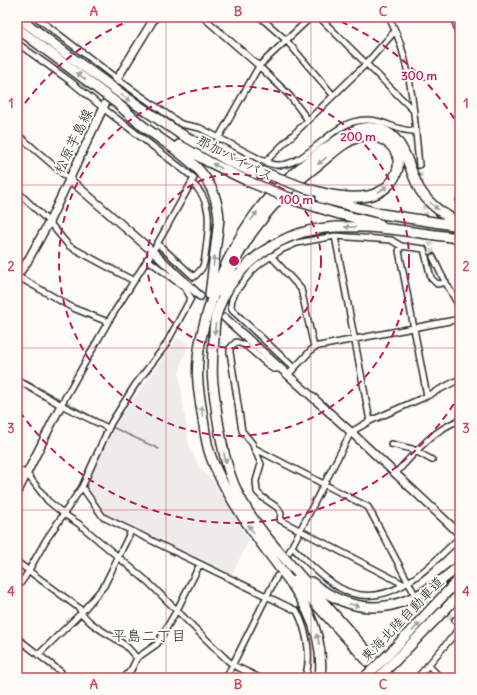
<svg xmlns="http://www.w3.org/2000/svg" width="477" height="695" font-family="Delius,'Klee One',sans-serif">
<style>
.built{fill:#edece8}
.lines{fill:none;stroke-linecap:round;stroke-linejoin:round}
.stream{stroke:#7e7d7b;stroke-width:1.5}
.street-tunnel{stroke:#d3d2ce;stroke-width:5;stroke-dasharray:5 2.5;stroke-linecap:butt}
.secondary-tunnel{stroke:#d3d2ce;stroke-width:7;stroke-dasharray:7 3.5;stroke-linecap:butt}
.street-casing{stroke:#2b2b2b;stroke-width:8}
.secondary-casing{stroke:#2b2b2b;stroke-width:10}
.highway-casing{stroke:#2b2b2b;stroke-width:12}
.street{stroke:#fdfcf7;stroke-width:5}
.secondary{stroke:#fdfcf7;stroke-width:7}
.highway{stroke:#fdfcf7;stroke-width:9}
.highway-bridge-casing{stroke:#2b2b2b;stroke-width:12;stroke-linecap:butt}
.highway-bridge{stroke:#fdfcf7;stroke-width:9}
.oneway{fill:#9e9e9b}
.grid{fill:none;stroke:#d1495b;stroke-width:1;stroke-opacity:0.55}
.ring{fill:none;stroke:#c2185b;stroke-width:2;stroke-dasharray:7 5}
.labels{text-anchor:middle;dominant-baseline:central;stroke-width:4;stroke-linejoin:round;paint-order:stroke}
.street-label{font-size:14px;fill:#2b2b2b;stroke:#fdfcf7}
.neighbourhood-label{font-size:15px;fill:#2b2b2b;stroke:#fdfcf7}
.centre{fill:#c2185b;stroke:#fdfcf7;stroke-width:2}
.ring-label{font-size:12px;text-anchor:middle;font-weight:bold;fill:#c2185b;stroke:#fdfcf7;stroke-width:4;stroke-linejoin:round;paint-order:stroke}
.neatline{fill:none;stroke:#d1495b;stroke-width:1.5}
.grid-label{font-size:13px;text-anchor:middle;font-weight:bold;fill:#d1495b}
</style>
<rect width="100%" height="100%" fill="#fdfcf7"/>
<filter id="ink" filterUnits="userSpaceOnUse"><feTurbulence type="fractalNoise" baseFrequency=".025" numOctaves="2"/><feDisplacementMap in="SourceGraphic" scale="8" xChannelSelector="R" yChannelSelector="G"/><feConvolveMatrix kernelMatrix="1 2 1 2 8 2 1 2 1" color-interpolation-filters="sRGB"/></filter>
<g filter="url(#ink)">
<path class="built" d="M177,338L189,344L183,358L179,374L189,446L200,468L215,484L249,540L232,574L106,514L87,486L117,422L170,350Z"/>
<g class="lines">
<path class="stream" d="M17,376L106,424
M112,427L159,449"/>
<path class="street-tunnel" d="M419,165L422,189
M194,178L218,139
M423,197L433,257
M418,594L455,620"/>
<path class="secondary-tunnel" d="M200,296L225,318"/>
<g class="street-casing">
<path id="street" d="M36,17L117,79L181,124L200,128L265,162C268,163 273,165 277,165C305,166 326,130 353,122C382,114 391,132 416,131
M203,17L259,66L289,95L308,120
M260,17L286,40L333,95
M319,17L414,111
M389,17C393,26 398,36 401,46C413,84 415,125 419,165
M454,17L460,39
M17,43L70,81L103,108L194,178L156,246L108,322L61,405
M17,134L69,179
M218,139L259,66L311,17
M265,162L366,64L395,31
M17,191L49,222L69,246L134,281
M459,201H460
M335,236L370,421L427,396L460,379
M157,243L194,277C197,274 200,271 202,268C205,263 205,255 206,249C209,225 213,201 192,183
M401,246L399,251L427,396
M271,256L301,289L314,347
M433,257L441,274L460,308
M147,259L185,288L191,298L165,346L135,385L111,423L82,487L103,517L297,611C307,631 312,656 305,678
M17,276L73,308L108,322
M294,368L232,310L231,306L232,299L236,291L253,270L261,263L283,249L297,243L335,236L391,240L401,246L424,249L431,278L437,284L446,282
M282,369H273L245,345L236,342L230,348V352L242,431L252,443L261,464L256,481L257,492L262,497L278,508L281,514L280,520L403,584
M288,375L314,347L460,319
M17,380L61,405L108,428
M391,444L412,449L432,460
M254,448L368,507L413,591
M17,469L27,474L48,501L64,514L79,524L148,582L224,657L233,665L260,678
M395,474C416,452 431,431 460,420
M292,547C307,561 322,578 340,588C387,614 429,567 460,537
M289,552L351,432L370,421
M17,562L79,608C87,626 111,634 126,646C130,650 133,654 137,658
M17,588L25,577L46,540L82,487
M17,638L61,672L60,678
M38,655L81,613L104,586L131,531
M428,665L441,678
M124,678L131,670L137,658L157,644L177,610L200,564
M226,678L277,576
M417,678L454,635L460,625L455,620"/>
</g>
<g class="secondary-casing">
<path id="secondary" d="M69,179L152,251L200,296
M17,276L27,262L49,222L117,79L155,17
M225,318L351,432L460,534
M17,493L61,405"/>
</g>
<g class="highway-casing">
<path id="highway" d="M18,17L72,58
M17,28L66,65
M118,104C126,111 134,119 143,126C178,153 216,169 219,219L210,295
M179,133L230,162L256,174
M179,145L209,162L252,183
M321,198L382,214L460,226
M297,201L339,214L380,224
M222,294C230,268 243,243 260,222C277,198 300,179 323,161C334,152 345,141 359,137C365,135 373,135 379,138C412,151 399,190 368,196C347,200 325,194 305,188
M295,581L383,678
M311,582C365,626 413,607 460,565
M388,655L460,578
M395,661L460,594
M320,678C328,609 273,567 241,514C229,495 217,475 210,454C206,443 205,431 203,419C200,399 196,380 198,360C199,340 205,320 211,302C227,255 251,211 288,178C303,165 339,136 356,130C363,127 372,127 380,129C406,137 408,170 420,190C429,204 444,216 460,222
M391,678C361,645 331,611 302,578C281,554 259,531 243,503C227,476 222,446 217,415C216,405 214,394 213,384C211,369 213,353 214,338C214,330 214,321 217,313C229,274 265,243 304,232C347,219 414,233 459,238"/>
</g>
<use href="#street" class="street"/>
<use href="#secondary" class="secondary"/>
<use href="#highway" class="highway"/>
<g class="highway-bridge-casing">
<path id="highway-bridge" d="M72,58L124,96L179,133
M66,65L118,104
M257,170L305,188
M252,183L297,201
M366,676L388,655
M378,678L395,661"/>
</g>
<use href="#highway-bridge" class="highway-bridge"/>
</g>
<defs><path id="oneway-solid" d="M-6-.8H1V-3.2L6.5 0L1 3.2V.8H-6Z"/></defs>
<g class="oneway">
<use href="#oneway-solid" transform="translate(81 76) rotate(-143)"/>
<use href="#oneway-solid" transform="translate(126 98) rotate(35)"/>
<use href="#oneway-solid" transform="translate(322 161) rotate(141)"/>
<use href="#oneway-solid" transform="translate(217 166) rotate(-152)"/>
<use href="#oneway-solid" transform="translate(383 189) rotate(-33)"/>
<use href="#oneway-solid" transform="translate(434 206) rotate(42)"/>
<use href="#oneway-solid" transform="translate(254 216) rotate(-54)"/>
<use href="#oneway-solid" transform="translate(350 227) rotate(-179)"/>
<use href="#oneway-solid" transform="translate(214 261) rotate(-83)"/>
<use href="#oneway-solid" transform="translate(215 329) rotate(96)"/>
<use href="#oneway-solid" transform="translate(202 411) rotate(-98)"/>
<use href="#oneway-solid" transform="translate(225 458) rotate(76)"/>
<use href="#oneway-solid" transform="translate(251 529) rotate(-125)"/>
<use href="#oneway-solid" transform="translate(354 605) rotate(13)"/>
<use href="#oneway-solid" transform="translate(416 627) rotate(-47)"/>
<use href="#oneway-solid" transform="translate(318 639) rotate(-105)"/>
</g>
</g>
<path class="grid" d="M166,17V678M311,17V678M17,185H460M17,348H460M17,510H460"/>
<g class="ring">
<circle cx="234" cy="261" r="87"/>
<circle cx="234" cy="261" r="175"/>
<path d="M460 394A262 262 0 0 1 18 409M18 113A262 262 0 0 1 138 17M330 17A262 262 0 0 1 460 128"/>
</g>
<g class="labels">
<g class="street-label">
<text transform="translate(73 141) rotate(-64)">松原芋島線</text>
<text transform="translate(235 158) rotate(27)">那加バイパス</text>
<text transform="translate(402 619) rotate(-46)">東海北陸自動車道</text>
</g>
<g class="neighbourhood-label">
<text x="149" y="635">平島二丁目</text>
</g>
</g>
<circle cx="234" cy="261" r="6" class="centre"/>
<g class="ring-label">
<text x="419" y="80">300 m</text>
<text x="358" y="141">200 m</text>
<text x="296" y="204">100 m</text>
</g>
<rect width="477" height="695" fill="none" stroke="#fdfcf7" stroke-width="44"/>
<rect x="22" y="22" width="433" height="651" class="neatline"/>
<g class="grid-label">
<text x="94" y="16">A</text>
<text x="238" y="16">B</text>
<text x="383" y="16">C</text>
<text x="11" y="108">1</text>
<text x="466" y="108">1</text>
<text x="11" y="271">2</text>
<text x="466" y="271">2</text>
<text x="11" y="433">3</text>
<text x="466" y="433">3</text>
<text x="11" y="596">4</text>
<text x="466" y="596">4</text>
<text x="94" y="689">A</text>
<text x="238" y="689">B</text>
<text x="383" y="689">C</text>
</g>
</svg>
